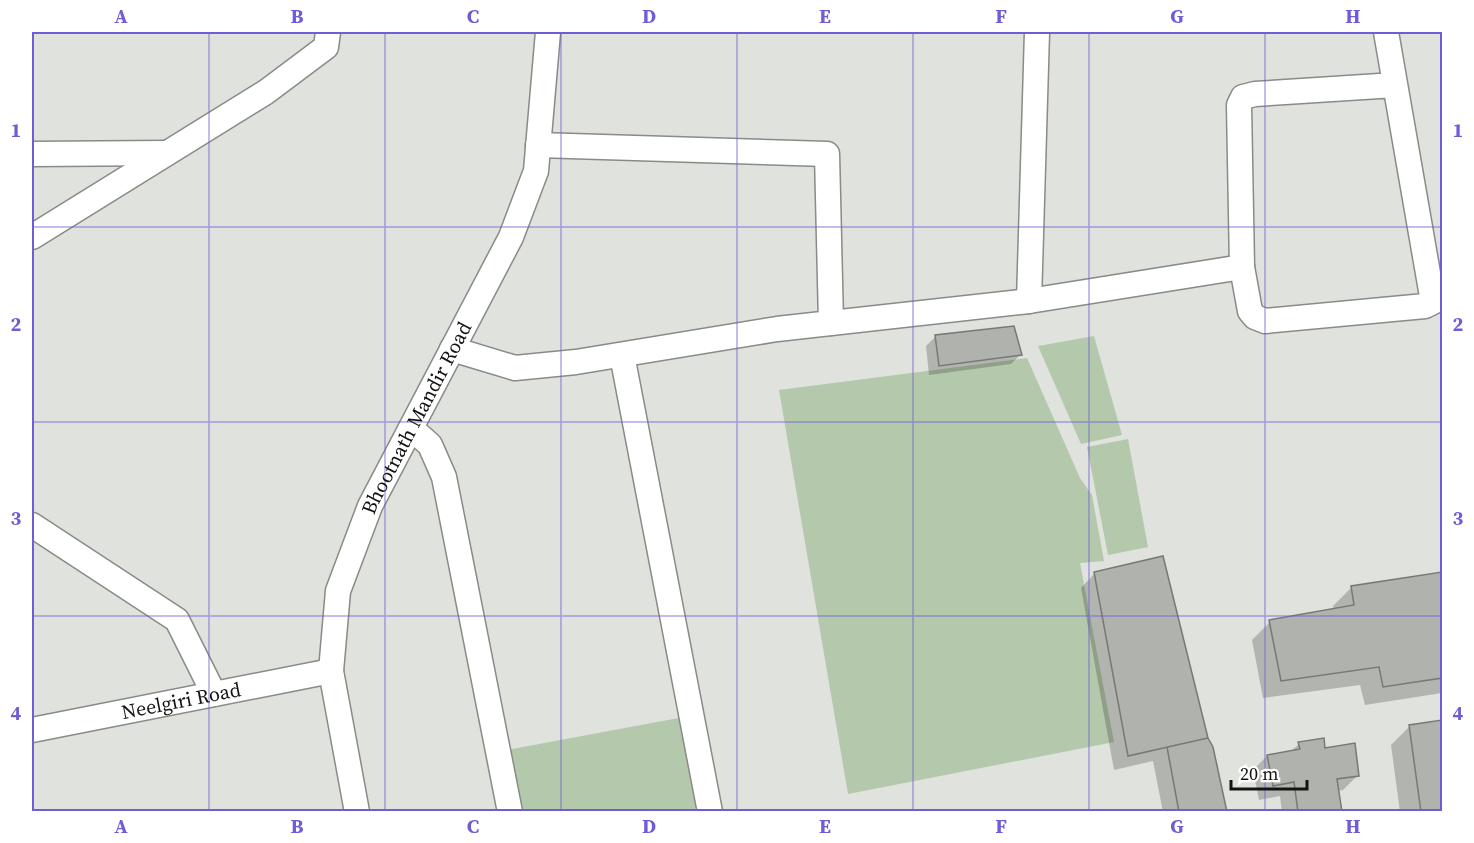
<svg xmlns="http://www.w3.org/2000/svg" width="1474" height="843" font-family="'Source Serif 4',serif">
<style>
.green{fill:#b4c8ab}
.shadow{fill:#0003}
.building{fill:#afb2ad;stroke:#777975;stroke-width:1.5}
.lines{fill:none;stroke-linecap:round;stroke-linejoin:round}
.minor-casing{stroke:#888b86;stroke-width:27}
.minor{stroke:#fff;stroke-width:24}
.grid{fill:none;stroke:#6e5dd7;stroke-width:1.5;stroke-opacity:0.55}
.labels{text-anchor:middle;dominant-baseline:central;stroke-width:6;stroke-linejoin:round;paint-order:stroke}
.street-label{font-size:20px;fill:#121412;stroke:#fff}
.neatline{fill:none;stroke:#6e5dd7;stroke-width:2}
.grid-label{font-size:20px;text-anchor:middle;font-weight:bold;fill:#6e5dd7}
</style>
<rect width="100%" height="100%" fill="#dfe2dd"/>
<path class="green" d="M1094,336L1122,435L1081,444L1038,346Z
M1027,358L1080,478L1092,495L1104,561L1080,563L1114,742L848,794L779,390Z
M1128,439L1148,547L1108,555L1087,447Z
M684,717L698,808L682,812L517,811L506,750Z"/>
<path class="shadow" d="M935,337L1020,355L1011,364L929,375L926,346Z
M1095,573L1226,812H1163L1153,761L1114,770L1081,588Z
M1442,574V693L1365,705L1360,685L1263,698L1252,640L1270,622L1334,610L1333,606L1352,587Z
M1442,722V812H1400L1391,745L1409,727Z
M1299,744L1324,750L1358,775L1343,790L1337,791L1341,812H1282L1280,796L1259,800L1253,770L1267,756L1290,752Z"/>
<path class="building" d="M1014,326L1022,355L939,366L935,335Z
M1163,556L1208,738L1128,756L1094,572Z
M1442,572V678L1383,687L1379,667L1281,681L1269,620L1354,605L1351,586Z
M1442,720V812H1421L1409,725Z
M1208,738L1213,747L1227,812H1179L1167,747Z
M1324,738L1325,748L1355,743L1359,776L1337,779L1342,812H1298L1294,782L1273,786L1267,755L1300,749L1298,742Z"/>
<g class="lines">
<g class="minor-casing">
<g id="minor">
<path d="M1386,32L1433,302L1425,306L1265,321L1255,317L1250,311L1242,267L1239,105L1243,97L1255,94L1395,85"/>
<path d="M538,145L827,154L831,323"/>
<path d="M32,154L167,153"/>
<path d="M32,237L266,92L326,47L328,32"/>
<path d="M1029,301L1037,32"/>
<path d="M452,349L515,368L576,362L777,329L1029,301L1242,267"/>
<path d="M622,355L710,812"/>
<path d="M411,428L430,445L444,477L510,812"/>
<path d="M32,525L177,620L214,694"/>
<path id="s1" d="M32,730L331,671"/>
<path id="s2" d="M357,812L331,671L338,591L370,506L511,237L536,171L548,32"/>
</g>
</g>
<use href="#minor" class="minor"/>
</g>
<path class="grid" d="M209,32V812M385,32V812M561,32V812M737,32V812M913,32V812M1089,32V812M1265,32V812M32,227H1442M32,422H1442M32,616H1442"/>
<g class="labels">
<g class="street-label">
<text stroke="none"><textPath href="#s2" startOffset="414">Bhootnath Mandir Road</textPath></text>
<text stroke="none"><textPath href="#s1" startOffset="152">Neelgiri Road</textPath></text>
</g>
</g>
<rect width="1474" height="843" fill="none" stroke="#ffffff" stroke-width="66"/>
<path d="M1231 780v9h76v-9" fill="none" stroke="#121412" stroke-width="3"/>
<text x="1240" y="780" font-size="18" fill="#121412" stroke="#ffffff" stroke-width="4.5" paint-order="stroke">20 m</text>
<rect x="33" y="33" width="1408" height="777" class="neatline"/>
<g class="grid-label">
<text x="121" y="23">A</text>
<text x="297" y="23">B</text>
<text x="473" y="23">C</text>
<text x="649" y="23">D</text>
<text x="825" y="23">E</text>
<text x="1001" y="23">F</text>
<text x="1177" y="23">G</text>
<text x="1353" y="23">H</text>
<text x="16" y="137">1</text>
<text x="1458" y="137">1</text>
<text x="16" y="331">2</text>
<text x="1458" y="331">2</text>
<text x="16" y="525">3</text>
<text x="1458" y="525">3</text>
<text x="16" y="720">4</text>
<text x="1458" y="720">4</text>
<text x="121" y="833">A</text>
<text x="297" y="833">B</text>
<text x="473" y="833">C</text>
<text x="649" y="833">D</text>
<text x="825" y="833">E</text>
<text x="1001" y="833">F</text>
<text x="1177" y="833">G</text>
<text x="1353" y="833">H</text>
</g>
</svg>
